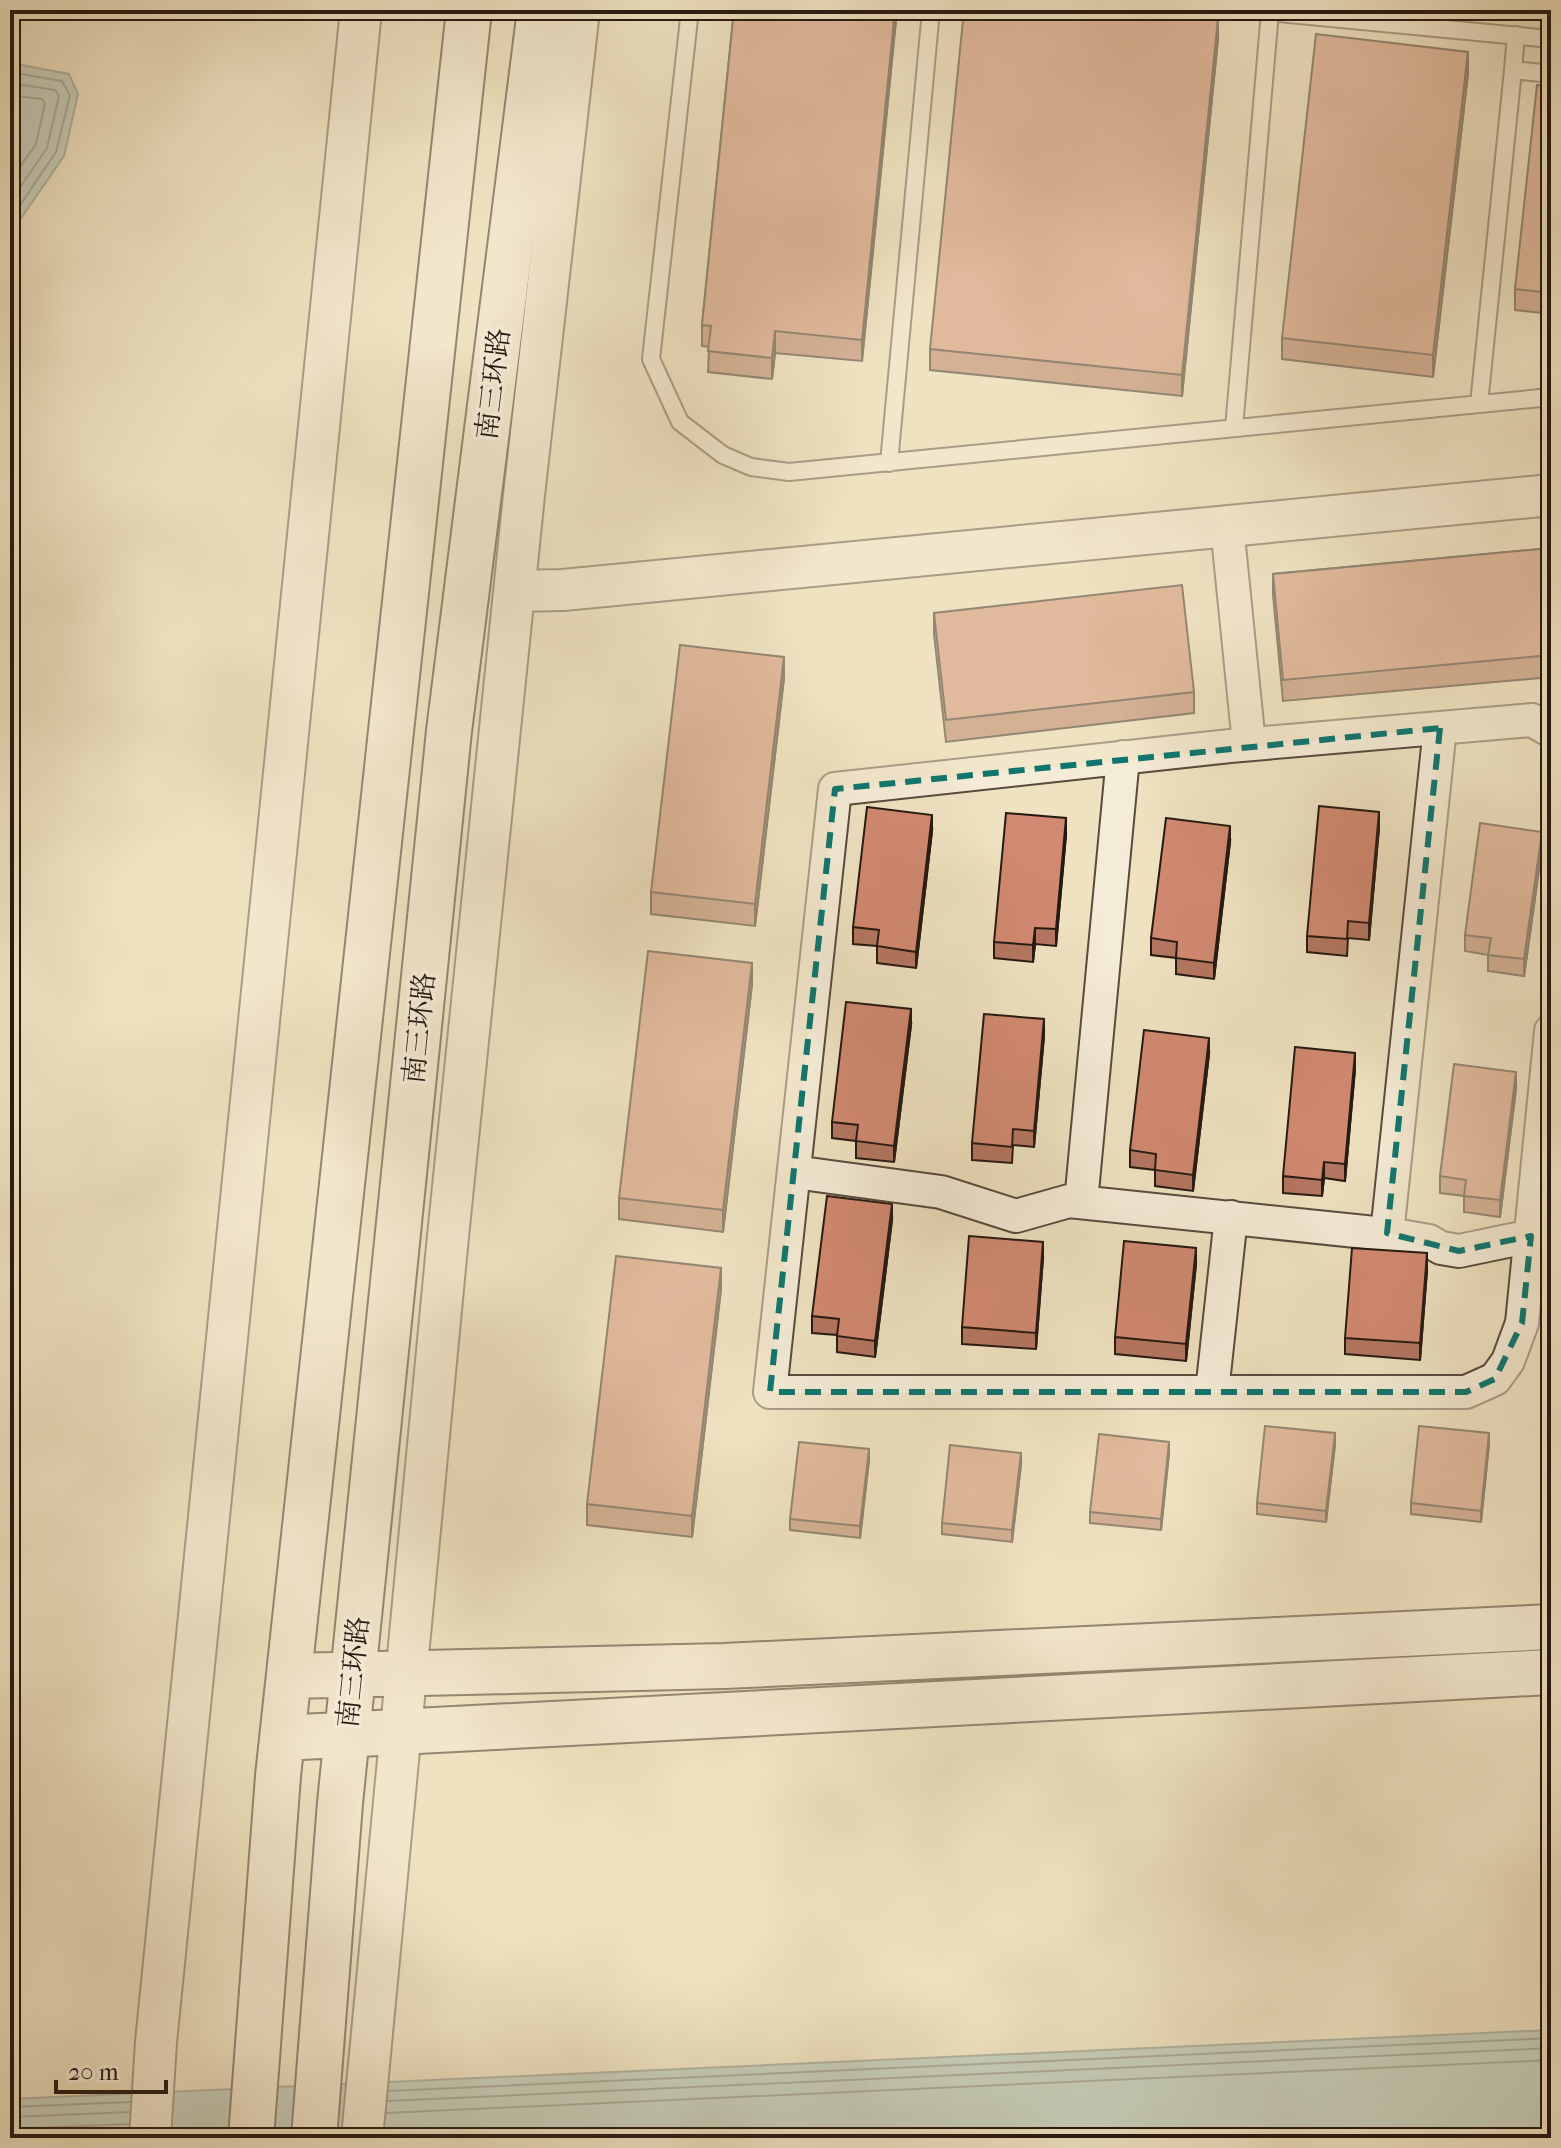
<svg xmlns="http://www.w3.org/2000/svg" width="1561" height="2148" font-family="'IM FELL French Canon','Noto Serif SC',serif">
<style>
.water{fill:#9bbcb9;stroke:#6c7b76;stroke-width:2}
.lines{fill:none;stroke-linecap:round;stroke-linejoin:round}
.shore{stroke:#606a66;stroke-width:2}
.service-casing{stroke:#584b3e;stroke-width:20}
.minor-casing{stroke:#584b3e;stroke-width:36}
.tertiary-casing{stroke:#584b3e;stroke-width:44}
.secondary-casing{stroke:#261912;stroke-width:48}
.service{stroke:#f5ecd7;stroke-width:16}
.minor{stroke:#f5ecd7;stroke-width:32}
.tertiary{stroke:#f5ecd7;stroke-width:40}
.secondary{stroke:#f5ecd7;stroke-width:44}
.wall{fill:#b47661;stroke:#261912;stroke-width:2}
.shaded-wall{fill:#92604f;stroke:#261912;stroke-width:2}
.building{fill:#d18971;stroke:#261912;stroke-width:2}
.marked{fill:none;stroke:#0f766e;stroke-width:6;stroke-dasharray:16 10;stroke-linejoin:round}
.labels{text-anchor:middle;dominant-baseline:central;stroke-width:7;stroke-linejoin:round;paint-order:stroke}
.street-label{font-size:28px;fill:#261912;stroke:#f5ecd7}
</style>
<rect width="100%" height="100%" fill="#efe2c1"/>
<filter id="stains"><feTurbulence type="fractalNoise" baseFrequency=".0025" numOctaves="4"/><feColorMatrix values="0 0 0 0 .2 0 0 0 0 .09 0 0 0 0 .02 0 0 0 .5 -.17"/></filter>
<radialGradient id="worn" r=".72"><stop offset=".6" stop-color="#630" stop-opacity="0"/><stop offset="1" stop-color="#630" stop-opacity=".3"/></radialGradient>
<path class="water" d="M16,64L69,74L78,94L64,156L15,227L10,230V65Z
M1551,2030V2138H10V2099Z"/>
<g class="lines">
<path class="shore" d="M10,72L62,81L70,95L56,152L10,220
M10,83L55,90L59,96L47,148L10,202
M10,95L42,99L45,103L36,144L10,181
M389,2091L1551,2038
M388,2101L1551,2048
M10,2107L130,2102
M386,2113L1551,2060
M10,2117L130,2112
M10,2129L129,2124"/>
<g class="service-casing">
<path id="service" d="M690,10L651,359L680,422L723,455L751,467L789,472L1551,397
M1246,10L1551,39
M1513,70L1516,35
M1479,404L1513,70L1551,74
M1234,428L1270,12
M889,463L931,10"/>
</g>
<g class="minor-casing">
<path id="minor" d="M1227,526L1249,744
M1551,731L1532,720L1230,746L835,789L770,1392H1466L1495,1379L1508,1361L1522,1323L1551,1031
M794,1172L941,1192L1016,1216L1069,1201L1394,1235L1429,1241L1441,1248L1459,1251L1531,1236
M1081,1202L1123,757
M1387,1234L1440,728
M1212,1392L1231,1217"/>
</g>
<g class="tertiary-casing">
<path id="tertiary" d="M514,591L563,590L1551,495
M150,2138L156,2042L361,10
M362,2138L448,1236L524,495L579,10"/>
</g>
<g class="secondary-casing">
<path id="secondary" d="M289,1676L724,1666L1551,1627
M282,1738L1551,1672
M251,2138L278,1776L469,10
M314,2138L340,1803L449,731L540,10"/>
</g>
<use href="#service" class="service"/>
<use href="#minor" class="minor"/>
<use href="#tertiary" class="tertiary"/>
<use href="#secondary" class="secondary"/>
</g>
<path class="wall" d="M734,10H897L862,361L775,353L772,379L708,372L709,347L702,346V325Z
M1218,39L1182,396L930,370V349Z
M1468,73L1433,377L1282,359V338Z
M1551,86V314L1515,310V289Z
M1551,548V677L1283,701L1273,595V574Z
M934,613L1194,692V713L946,742L934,634Z
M784,678L755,926L651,914V892Z
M1379,828L1369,940L1348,938L1347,956L1307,952V936Z
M932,831L916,968L877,963V946L853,944V927Z
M1066,835L1056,946L1035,944L1033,962L994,958V942Z
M1230,842L1214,979L1176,974V958L1151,955V938Z
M1542,848L1524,976L1488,971V955L1465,951V935Z
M752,984L723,1232L619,1219V1198Z
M911,1025L894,1162L856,1158V1141L832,1138V1122Z
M1044,1036L1034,1147L1013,1145L1012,1163L972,1160V1143Z
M1209,1054L1193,1191L1155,1186V1170L1130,1167V1150Z
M1355,1069L1345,1181L1324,1178L1322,1196L1283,1193V1176Z
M1516,1089L1500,1217L1464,1212V1196L1440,1193V1176Z
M892,1220L875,1357L837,1352V1335L812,1333V1316Z
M1043,1258L1036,1349L962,1344V1327Z
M1196,1264L1186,1361L1115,1354V1337Z
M1427,1270L1420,1360L1345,1354V1338Z
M721,1289L692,1537L587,1525V1504Z
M1335,1444L1326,1522L1257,1514V1503Z
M1489,1444L1481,1522L1411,1514V1503Z
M1169,1453L1161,1530L1090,1523V1512Z
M869,1460L860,1538L790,1530V1519Z
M1021,1464L1012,1542L942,1534V1523Z"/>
<path class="shaded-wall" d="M895,10H897L862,361V340Z
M1218,18V39L1182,396V375Z
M1468,52V73L1433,377V355Z
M775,331V353L772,379V358Z
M784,657V678L755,926V904Z
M1379,812V828L1369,940V923Z
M932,815V831L916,968V952Z
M1066,818V835L1056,946V929Z
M1230,826V842L1214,979V963Z
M1542,832V848L1524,976V959Z
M1035,928V944L1033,962V945Z
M752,963V984L723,1232V1210Z
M911,1009V1025L894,1162V1146Z
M1044,1019V1036L1034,1147V1131Z
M1209,1038V1054L1193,1191V1175Z
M1355,1053V1069L1345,1181V1164Z
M1516,1072V1089L1500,1217V1200Z
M1324,1162V1178L1322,1196V1180Z
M892,1204V1220L875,1357V1341Z
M1043,1242V1258L1036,1349V1333Z
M1196,1248V1264L1186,1361V1344Z
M1427,1253V1270L1420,1360V1343Z
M721,1268V1289L692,1537V1516Z
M1335,1433V1444L1326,1522V1511Z
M1489,1433V1444L1481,1522V1511Z
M1169,1442V1453L1161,1530V1519Z
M869,1449V1460L860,1538V1526Z
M1021,1453V1464L1012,1542V1530Z"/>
<path class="building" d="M734,10H895L862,340L775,331L772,358L708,351L711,326L702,325Z
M964,10H1138L1218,18L1182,375L930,349Z
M1316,34L1468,52L1433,355L1282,338Z
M1537,85L1551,86V293L1515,289Z
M1551,548V655L1283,680L1273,574Z
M1182,585L1194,692L946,720L934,613Z
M680,645L784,657L755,904L651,892Z
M1319,806L1379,812L1369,923L1348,921L1347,939L1307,936Z
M867,807L932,815L916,952L877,946L879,930L853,927Z
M1006,813L1066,818L1056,929L1035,928L1033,945L994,942Z
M1166,818L1230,826L1214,963L1176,958L1177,942L1151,938Z
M1480,823L1542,832L1524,959L1488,955L1491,938L1465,935Z
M648,951L752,963L723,1210L619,1198Z
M846,1002L911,1009L894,1146L856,1141L858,1125L832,1122Z
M984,1014L1044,1019L1034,1131L1013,1129L1012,1147L972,1143Z
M1144,1030L1209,1038L1193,1175L1155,1170L1156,1154L1130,1150Z
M1295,1047L1355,1053L1345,1164L1324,1162L1322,1180L1283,1176Z
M1454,1064L1516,1072L1500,1200L1464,1196L1466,1180L1440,1176Z
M827,1196L892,1204L875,1341L837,1336L839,1319L812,1316Z
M969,1236L1043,1242L1036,1333L962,1327Z
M1124,1241L1196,1248L1186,1344L1115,1337Z
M1352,1248L1427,1253L1420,1343L1345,1338Z
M616,1256L721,1268L692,1516L587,1504Z
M1265,1426L1335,1433L1326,1511L1257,1503Z
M1419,1426L1489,1433L1481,1511L1411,1503Z
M1099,1434L1169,1442L1161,1519L1090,1512Z
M799,1442L869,1449L860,1526L790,1519Z
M950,1445L1021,1453L1012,1530L942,1523Z"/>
<path d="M0 0H1561V2148H0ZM1440,728L1387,1233L1459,1251L1531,1236L1522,1323L1495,1379L1466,1392H770L835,789Z" fill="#efe2c1" fill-opacity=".55" fill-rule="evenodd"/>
<path class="marked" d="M1440,728L1387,1233L1459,1251L1531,1236L1522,1323L1495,1379L1466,1392H770L835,789Z"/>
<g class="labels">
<g class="street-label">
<text transform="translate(493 384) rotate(-83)">南三环路</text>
<text transform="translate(419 1028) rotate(-84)">南三环路</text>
<text transform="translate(353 1672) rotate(-84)">南三环路</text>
</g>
</g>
<rect width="1561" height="2148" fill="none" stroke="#efe2c1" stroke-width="40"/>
<rect x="12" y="12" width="1537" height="2124" fill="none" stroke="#261912" stroke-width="4"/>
<rect x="20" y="20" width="1521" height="2108" fill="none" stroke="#261912" stroke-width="2"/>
<path d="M56 2080v12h110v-12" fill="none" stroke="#261912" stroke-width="4"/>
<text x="68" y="2080" font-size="24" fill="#261912" stroke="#f5ecd7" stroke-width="6" paint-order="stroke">20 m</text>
<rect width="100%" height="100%" filter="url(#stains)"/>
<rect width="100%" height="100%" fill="url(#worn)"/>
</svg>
